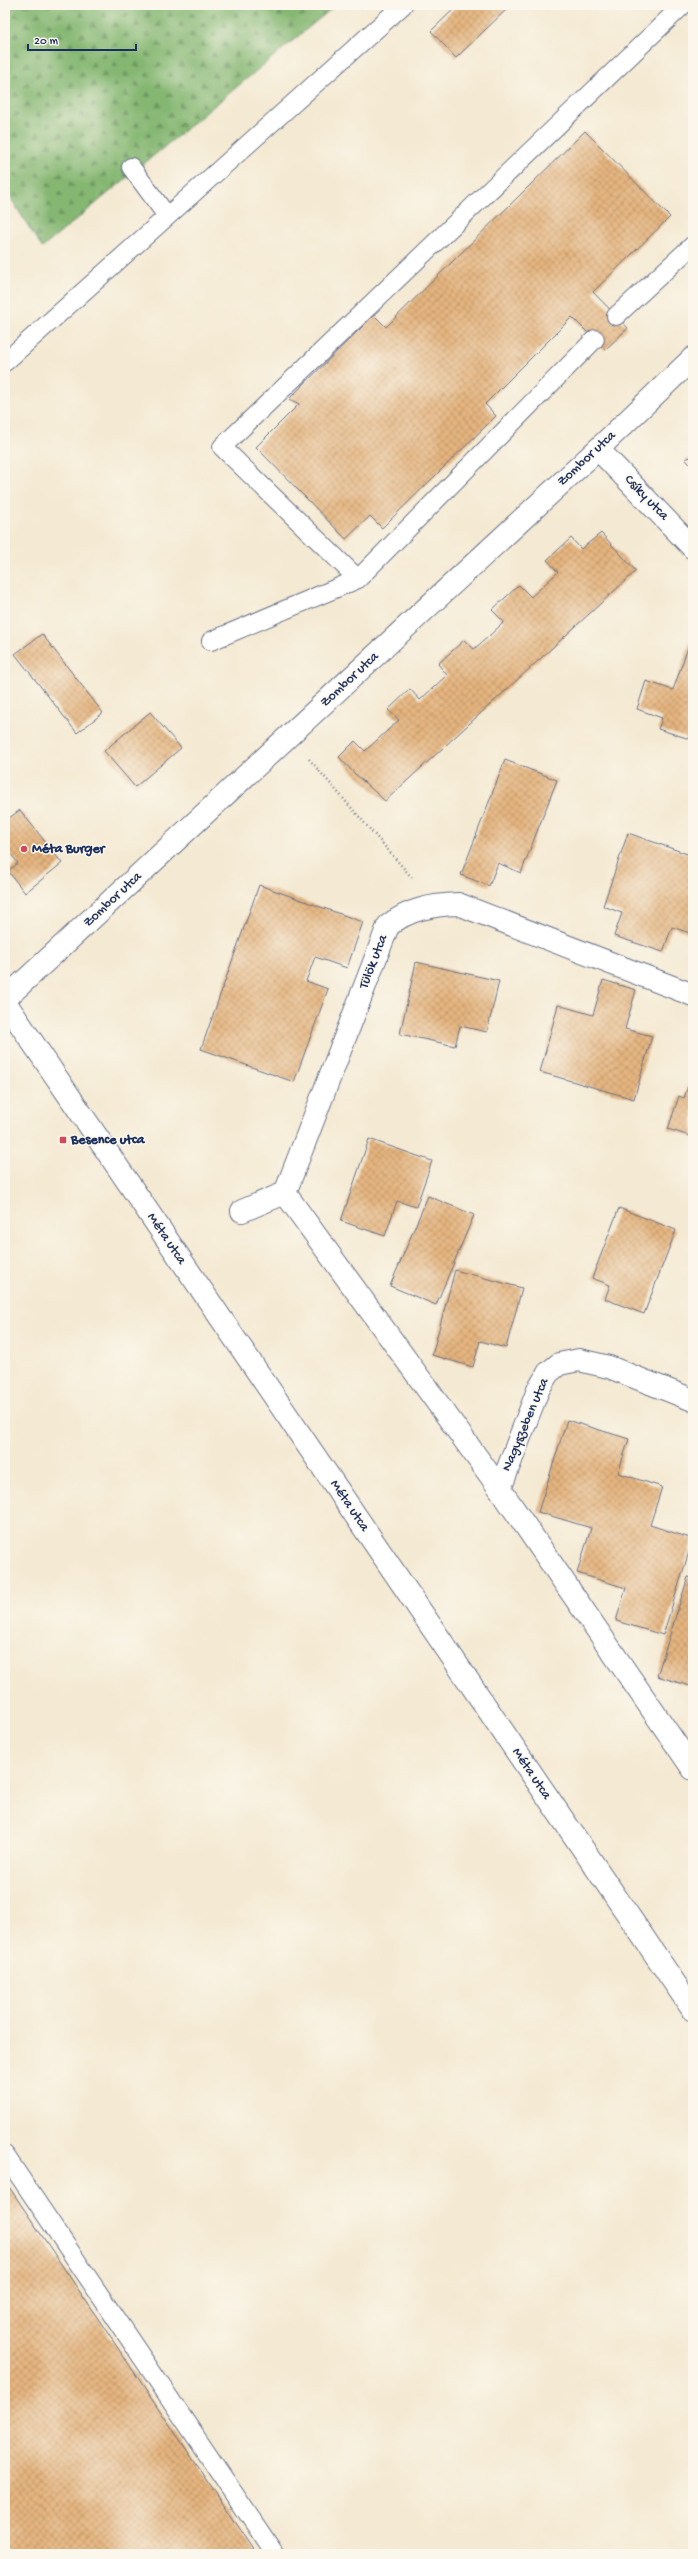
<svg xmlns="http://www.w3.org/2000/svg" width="698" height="2559" font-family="'Gochi Hand',sans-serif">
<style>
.forest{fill:url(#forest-firs);stroke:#507368}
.building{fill:url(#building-cross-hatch)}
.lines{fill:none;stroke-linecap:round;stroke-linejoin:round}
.service-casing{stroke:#677087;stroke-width:20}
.minor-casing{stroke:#677087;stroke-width:24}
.secondary-casing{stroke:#677087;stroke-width:24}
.path{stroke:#677087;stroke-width:2.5;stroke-dasharray:1 3;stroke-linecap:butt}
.service{stroke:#fff;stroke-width:18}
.minor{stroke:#fff;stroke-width:22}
.secondary{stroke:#fff;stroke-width:22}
.poi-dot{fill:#d1495b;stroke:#fbf7ec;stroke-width:1.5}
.labels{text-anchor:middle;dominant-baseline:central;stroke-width:3;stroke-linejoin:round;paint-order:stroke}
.street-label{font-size:14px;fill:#1b2f5e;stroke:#fbf7ec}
.poi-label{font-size:14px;font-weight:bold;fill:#1b2f5e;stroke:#fbf7ec;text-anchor:start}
</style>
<defs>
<pattern id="forest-firs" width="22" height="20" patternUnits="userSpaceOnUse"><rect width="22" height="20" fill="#85b772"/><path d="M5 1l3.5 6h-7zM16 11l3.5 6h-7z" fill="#6c9561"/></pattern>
<pattern id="building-cross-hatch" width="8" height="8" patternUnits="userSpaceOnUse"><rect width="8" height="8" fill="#e6b57f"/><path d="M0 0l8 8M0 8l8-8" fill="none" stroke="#ba946b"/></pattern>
</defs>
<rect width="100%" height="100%" fill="#fbf7ec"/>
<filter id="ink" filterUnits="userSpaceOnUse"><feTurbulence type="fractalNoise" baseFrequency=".025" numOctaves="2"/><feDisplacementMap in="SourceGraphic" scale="8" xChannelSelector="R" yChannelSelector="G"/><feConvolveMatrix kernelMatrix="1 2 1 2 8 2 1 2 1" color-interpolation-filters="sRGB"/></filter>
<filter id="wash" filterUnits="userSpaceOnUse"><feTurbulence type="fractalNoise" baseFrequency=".012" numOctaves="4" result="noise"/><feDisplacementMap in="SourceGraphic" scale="16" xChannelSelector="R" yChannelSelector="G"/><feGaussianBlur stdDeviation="0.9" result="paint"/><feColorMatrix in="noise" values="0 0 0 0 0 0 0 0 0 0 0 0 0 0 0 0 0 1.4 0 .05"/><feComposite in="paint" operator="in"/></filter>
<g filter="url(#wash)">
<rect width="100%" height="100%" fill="#f4e9d2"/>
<path class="forest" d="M5,5H336L42,248L5,189Z"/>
<g id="blocks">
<path class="building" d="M458,5H511L456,58L431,31Z
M585,131L670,217L593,292L628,328L605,350L572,317L485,404L496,416L382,528L370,516L346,539L256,447L299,404L289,399L374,315L386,327Z
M693,456V467L685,459Z
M601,533L636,571L385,801L354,773L339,757L355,741L365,751L399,720L388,710L410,689L420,700L447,675L438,664L464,640L474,649L488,637L504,622L492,610L519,585L531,597L558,572L547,560L571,538L581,549Z
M693,633V740L658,729L662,718L637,709L646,681L673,690Z
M42,634L103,713L77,733L15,654Z
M150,712L181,748L135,787L104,751Z
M505,760L557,780L521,873L498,863L489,886L461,875Z
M20,810L62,863L25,893L8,871L18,863L5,847V821Z
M628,833L693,856V934L672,927L663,952L614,936L622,913L603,906Z
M259,885L363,922L347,968L315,957L306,981L328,989L294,1082L201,1049Z
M416,962L499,981L487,1032L460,1026L455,1046L400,1034Z
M603,980L636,990L625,1029L652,1036L634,1099L540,1072L558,1005L593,1015Z
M693,1072V1137L668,1129L679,1096L684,1098Z
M369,1139L432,1161L416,1207L397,1201L385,1236L341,1221Z
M428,1196L474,1215L436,1305L390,1286Z
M619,1208L676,1230L644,1314L605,1299L610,1285L592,1278Z
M455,1270L522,1288L506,1348L480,1341L473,1367L432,1355Z
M567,1420L629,1439L618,1473L662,1487L650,1525L693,1539L663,1635L616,1621L626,1588L577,1573L591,1528L538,1512Z
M688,1577L693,1578V1687L657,1676Z
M5,2181L257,2554H5Z"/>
</g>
</g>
<g filter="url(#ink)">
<use href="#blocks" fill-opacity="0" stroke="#677087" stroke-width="1"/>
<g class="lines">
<g class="service-casing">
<path id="service" d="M131,167L167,216
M616,316L693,245
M5,362L403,5
M358,579L222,447L683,5
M211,641L358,579L595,339
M5,2155L275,2554"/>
</g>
<g class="minor-casing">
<path id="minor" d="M598,449L693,548
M5,999L598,449L693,358
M285,1193L500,1489L693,1769
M242,1211L285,1193L388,926C408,909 433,905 458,904L693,995
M500,1489L538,1390L548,1373L559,1364L579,1360L609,1367L693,1400"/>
</g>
<g class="secondary-casing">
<path id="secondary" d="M5,1002L693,2010"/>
</g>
<path class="path" d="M309,759L413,879"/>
<use href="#service" class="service"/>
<use href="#minor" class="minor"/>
<use href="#secondary" class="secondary"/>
</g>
</g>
<g class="poi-dot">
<circle cx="24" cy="849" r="4"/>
<rect x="59" y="1136" width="8" height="8" rx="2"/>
</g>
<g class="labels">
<g class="street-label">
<text transform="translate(587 459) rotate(-43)">Zombor utca</text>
<text transform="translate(646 498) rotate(46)">Csíky utca</text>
<text transform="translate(350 680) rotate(-43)">Zombor utca</text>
<text transform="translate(113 900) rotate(-43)">Zombor utca</text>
<text transform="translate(374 962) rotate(-69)">Tülök utca</text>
<text transform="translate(166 1239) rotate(56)">Méta utca</text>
<text transform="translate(526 1425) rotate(-67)">Nagyszeben utca</text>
<text transform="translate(349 1506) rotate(56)">Méta utca</text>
<text transform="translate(531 1774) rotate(56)">Méta utca</text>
</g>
<g class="poi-label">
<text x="32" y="849">Méta Burger</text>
<text x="71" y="1140">Besence utca</text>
</g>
</g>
<rect width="698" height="2559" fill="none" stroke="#fbf7ec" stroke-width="20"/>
<path d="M28 44v6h108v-6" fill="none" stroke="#1b2f5e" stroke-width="2"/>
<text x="34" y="44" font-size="12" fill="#1b2f5e" stroke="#fbf7ec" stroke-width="3" paint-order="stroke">20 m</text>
</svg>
